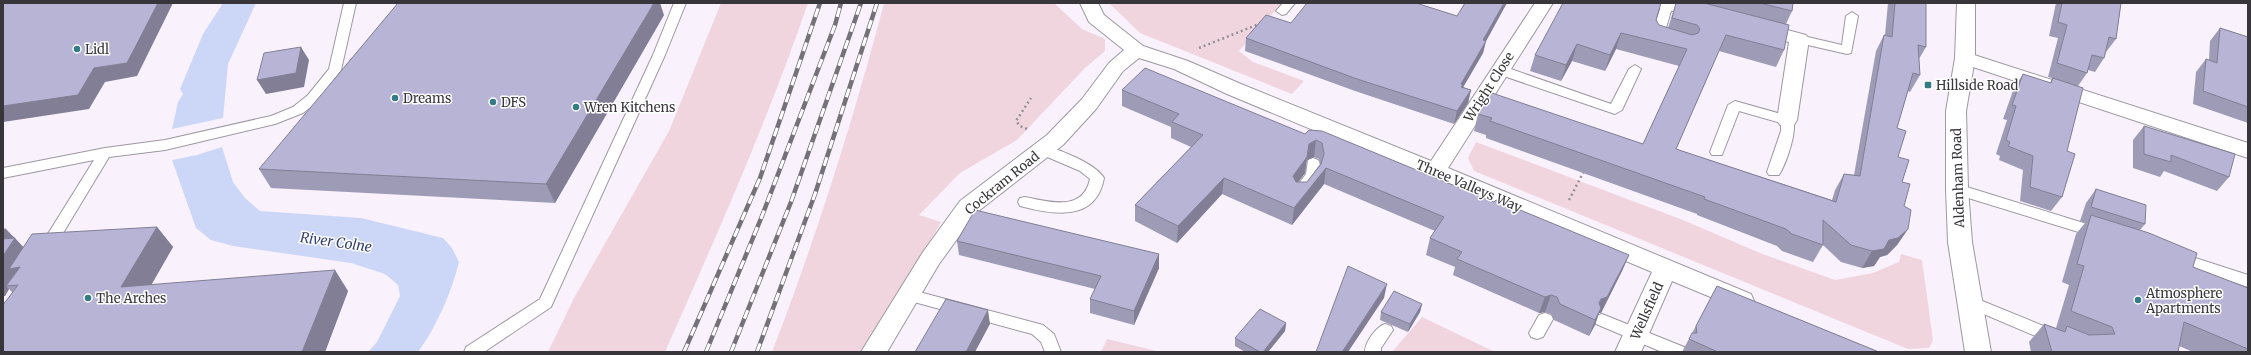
<svg xmlns="http://www.w3.org/2000/svg" width="2251" height="355" font-family="Merriweather,serif">
<style>
.green{fill:#f0d5df}
.water{fill:#ccd7f8}
.lines{fill:none;stroke-linecap:round;stroke-linejoin:round}
.lane-casing{stroke:#9d98a1;stroke-width:2}
.street-casing{stroke:#9d98a1;stroke-width:2}
.secondary-casing{stroke:#9d98a1;stroke-width:2}
.path{stroke:#959198;stroke-width:2.5;stroke-dasharray:2 3;stroke-linecap:butt}
.lane{fill:#fff;fill-rule:evenodd}
.street{fill:#fff;fill-rule:evenodd}
.secondary{fill:#fff;fill-rule:evenodd}
.rail-casing{stroke:#757178;stroke-width:4.5}
.rail{stroke:#fff;stroke-width:3;stroke-dasharray:9;stroke-linecap:butt}
.wall{fill:#9e9bb7;fill-rule:evenodd}
.shaded-wall{fill:#817e95}
.building{fill:#b8b4d5;stroke:#817e95;fill-rule:evenodd}
.poi-dot{fill:#347b85;stroke:#fff;stroke-width:1.5}
.labels{text-anchor:middle;dominant-baseline:central;stroke-width:3;stroke-linejoin:round;paint-order:stroke}
.poi-label{font-size:13px;fill:#38363a;stroke:#fff;text-anchor:start}
.street-label{font-size:13px;fill:#38363a;stroke:#fff}
.water-label{font-size:14px;font-style:italic;fill:#35426e;stroke:#fff}
</style>
<rect width="100%" height="100%" fill="#f9f2fd"/>
<path class="green" d="M721,3H808C767,122 716,237 665,352H548L574,298L669,131Z
M884,3H1054L1082,29L1105,39V51L1085,68L1017,140L960,173L919,215L941,222L893,307L864,352H772C816,238 853,121 884,3Z
M1109,3H1282L1239,51L1253,62L1304,81L1292,94L1140,33Z
M1476,142L1683,220L1760,253L1835,280L1873,273L1899,262L1901,254L1922,260L1933,340L1929,348L1908,349L1474,171L1468,158Z
M1422,317L1495,352H1392Z
M1107,339L1161,352H1101Z"/>
<path class="water" d="M223,3H256L228,64L223,118L172,129L178,102L183,94L180,89L203,34Z
M222,147L233,182L245,198L260,211L361,218L443,238L452,248L459,262C452,291 436,328 418,352H368L377,342L400,296L398,285L385,274L351,263L233,246L211,240L196,228L172,160L197,155Z"/>
<g class="lines">
<g class="lane-casing">
<path id="lane" d="M344,3H356L341,70L318,101L303,113L275,124L165,150L109,157L51,253L46,254L41,253L39,249L41,245L94,160L3,178V168L105,148L165,140L271,116L293,107L308,95L329,69Z
M674,3H686L665,55L551,307L484,352H464L466,347L540,299L653,55Z
M1283,3H1295L1286,14L1282,15L1276,11Z
M1662,3L1673,4L1664,35L1669,39L1663,43L1653,40L1651,37Z
M1852,12L1858,16L1851,53L1847,54L1799,43L1793,39L1799,35L1842,45L1846,16Z
M1635,65L1641,69L1622,110L1615,114L1495,73L1494,70L1495,67H1505L1611,104L1629,69Z
M1735,101L1792,117C1799,128 1786,164 1779,175H1769L1767,172L1781,131V123L1739,111L1722,155H1712L1710,152L1728,105Z
M1043,145C1060,150 1095,163 1104,178C1096,222 1054,215 1020,206L1018,202L1020,198L1025,197C1050,202 1083,212 1090,179L1080,171L1038,153L1036,150L1038,147Z
M1313,158L1318,160C1326,173 1314,184 1306,194H1296L1294,190L1306,174L1308,160Z
M1957,184L2103,229L2105,233L2103,237L2098,238L1952,193L1950,189L1952,185Z
M2177,252L2248,275V287L2172,262L2170,258L2172,254Z
M908,289L1043,325L1054,334L1061,352H1045L1041,342L1032,334L903,299L900,295L903,291Z
M1970,296L2095,347L2097,352H2073L1965,306L1962,302L1965,298Z
M1545,313L1551,315L1553,319L1543,337L1537,339L1531,337L1529,333L1539,315Z
M1602,314L1684,347L1686,352H1662L1596,324L1594,320L1596,316Z
M1385,324L1391,326L1393,330L1381,348V352H1365C1365,342 1376,327 1385,324Z"/>
</g>
<g class="street-casing">
<path id="street" d="M1080,3H1098L1104,15L1143,46L1188,61L1241,84L1431,161L1535,3H1553L1448,168L1751,294L1754,301L1751,308L1742,310L1672,281L1641,352H1615L1652,272L1227,94L1174,69L1139,58L1123,71L1096,109L1063,145L976,213L939,264L887,352H861L923,252L960,201L1047,135L1082,99L1109,63L1124,50L1089,22Z
M1655,3H1686L1710,9L1712,13L1710,17L1703,19L1657,7Z
M1757,22L1806,35L1809,39L1797,120L1794,125L1787,127L1780,125L1777,120L1789,42L1750,32L1747,28L1750,24Z
M1965,52L2248,143V158L1958,62L1955,58L1958,54Z"/>
</g>
<g class="secondary-casing">
<path id="secondary" d="M1957,3H1975V58L1966,111L1968,189L1972,242L1991,352H1965L1948,242L1946,189V111L1955,58Z"/>
</g>
<path class="path" d="M1199,48L1259,24
M1027,129L1020,126L1016,121L1031,98
M1569,200L1584,171"/>
<use href="#lane" class="lane"/>
<use href="#street" class="street"/>
<use href="#secondary" class="secondary"/>
<g class="rail-casing">
<path id="rail" d="M684,352L760,178L820,3
M706,352L762,216L835,25L841,3
M731,352L791,202L861,3
M757,352L815,194L877,3"/>
</g>
<use href="#rail" class="rail"/>
</g>
<path class="wall" d="M1676,3H1793L1792,11L1786,24L1784,50L1776,67L1719,51L1676,149L1832,200L1835,190L1844,174L1854,175L1876,51L1884,35H1885L1888,3H1926V47L1919,59L1920,75L1910,92L1908,91L1897,128L1898,157L1902,182L1904,206L1908,229L1897,245L1887,255L1880,257L1874,266L1862,268L1841,262L1823,245L1813,262L1782,251L1777,246L1697,215V214L1486,138V135L1474,131L1478,114L1643,144L1679,66L1616,49L1605,71L1572,61L1561,81L1530,71L1535,55L1656,20L1659,25L1668,28Z
M2056,3H2121L2116,39L2106,52L2104,58L2095,72L2088,70L2087,73L2078,86L2067,151L2062,197L2051,211L2020,201L2023,170L1999,160L2000,156L1996,154L2007,120L2003,119L2014,88L2023,74L2050,83L2052,78L2048,77L2058,38L2049,36Z
M664,15L555,203L271,188L259,169Z
M1291,23L1486,41L1483,53L1463,87L1471,90L1468,103L1454,124L1355,91L1245,51L1246,38Z
M2220,28L2248,37V123L2193,104L2196,72L2206,59L2209,60L2210,41Z
M1122,90L1305,134L1494,202L1629,255L1622,271L1601,313H1599L1595,325L1589,336L1554,320L1551,314L1545,312L1539,313L1453,275L1455,267L1426,255L1430,238L1435,231L1324,184L1292,225L1222,194L1177,243L1135,221V205L1191,147L1171,138V127L1122,106ZM1314,157L1319,159L1320,164L1307,182H1298L1305,173L1307,160Z
M2144,126L2229,177L2217,191L2164,171L2160,177L2133,168V140Z
M2096,189L2145,224L2140,230L2193,267L2248,288V352H2193L2179,346L2178,352H2031L2029,342L2044,324L2056,328L2069,285L2062,282L2076,234L2085,223L2080,221L2086,203Z
M157,227L173,247L151,285L348,291L325,352H3L12,292L9,289L5,296H3V229L15,238L23,247Z
M957,241L1159,254V268L1134,325L1090,313V299L1095,289L959,255Z
M1717,286L1879,352H1682Z
M1422,304L1420,312L1408,332L1380,320L1381,312Z
M1286,323L1285,331L1268,352H1245L1235,346V338Z"/>
<path class="shaded-wall" d="M158,3H173L137,76L105,82L89,109L3,122V106Z
M654,3H660L664,15L555,203L546,184Z
M1504,3H1507L1484,45L1486,41L1483,53L1461,91V84L1483,40Z
M1621,33L1616,49L1605,71L1610,55Z
M1577,44L1572,61L1561,81L1566,65Z
M301,47L309,60L304,87L266,94L257,80Z
M1471,90L1468,103L1454,124L1457,111Z
M1316,140L1314,157L1307,160L1309,144Z
M1307,157L1305,173L1291,192L1293,176Z
M1326,168L1324,184L1292,225L1294,208Z
M1224,178L1222,194L1177,243L1178,226Z
M157,227L173,247L138,308L121,287Z
M5,228L31,255L17,277L6,286L9,289L5,296H3V231Z
M1908,229L1897,245L1887,255L1880,257L1874,266L1862,268L1872,251Z
M1159,254V268L1134,325V311Z
M1629,255L1622,271L1601,313H1599L1595,325L1589,336L1595,320V315L1593,319L1601,299Z
M335,270L348,291L325,352H302Z
M1387,284L1384,298L1348,352H1342Z
M1551,295L1545,312L1539,313L1545,297Z
M1422,304L1420,312L1408,332L1410,324Z
M988,310L990,324L975,352H966Z
M1286,323L1285,331L1268,352H1263Z"/>
<path class="building" d="M3,3H158L127,63L94,68L78,95L3,106Z
M398,3H654L546,184L259,169Z
M1307,3H1416L1457,16L1465,3H1504L1483,40L1486,41L1461,84L1463,85L1461,87L1471,90L1457,111L1357,79L1246,38L1266,15L1291,23Z
M1563,3H1661L1656,20L1659,25L1692,35L1698,33L1700,29L1697,25L1672,18L1676,3H1704L1789,25L1784,50L1726,35L1676,149L1836,202L1844,174L1860,176L1884,35L1892,37L1895,3H1926V47L1918,45L1920,75L1913,73L1897,128L1906,131L1898,157L1909,160L1902,182L1910,184L1904,206L1911,210L1908,229L1898,238L1889,240L1884,249L1872,251L1851,245L1823,220V245L1792,234L1786,229L1704,199L1705,197L1490,121L1492,118L1478,114L1492,93L1643,144L1687,49L1621,33L1610,55L1577,44L1566,65L1535,55Z
M1760,3H1793L1792,11Z
M2062,3H2121L2116,39L2109,37L2104,58L2092,55L2087,73L2057,63L2067,25L2058,22Z
M2220,28L2248,37V107L2203,91L2206,59L2217,63Z
M301,47L296,73L257,80L264,53Z
M1145,68L1305,134L1309,130L1322,131L1494,202L1496,200L1629,255L1607,297L1601,299L1599,303L1601,308L1595,320L1560,304L1557,297L1551,295L1545,297L1457,259L1462,252L1430,238L1444,217L1326,168L1294,208L1224,178L1178,226L1135,205L1203,135L1172,122L1179,114L1122,90ZM1316,140L1322,143L1324,154L1321,164L1307,182H1296L1293,176L1307,157L1309,144Z
M2023,74L2051,83L2053,78L2083,88L2067,151L2075,154L2062,197L2030,187L2033,156L2008,146L2010,142L2006,140L2016,106L2012,105Z
M2144,126L2235,154L2229,177L2171,155V162L2144,154Z
M2096,189L2146,205L2145,224L2091,207Z
M975,210L1159,254L1134,311L1090,299L1101,276L957,241Z
M2091,215L2149,233L2197,253L2193,267L2248,288V349L2184,322L2178,352H2052L2044,324L2065,332L2067,326L2089,335L2115,334L2112,327L2071,311L2084,266L2077,264Z
M157,227L121,287L335,270L302,352H3V305L18,285L6,286L20,267L9,269L32,234Z
M15,238L3,256V239Z
M1348,266L1387,284L1342,352H1316Z
M1717,286L1879,352H1718L1689,339L1692,333H1697L1696,326Z
M1394,291L1422,304L1410,324L1381,312Z
M946,299L988,310L966,352H915Z
M1260,309L1286,323L1263,352H1260L1235,338Z"/>
<g class="poi-dot">
<circle cx="77" cy="49" r="4"/>
<rect x="1924" y="81" width="8" height="8" rx="2"/>
<circle cx="395" cy="98" r="4"/>
<circle cx="493" cy="102" r="4"/>
<circle cx="576" cy="107" r="4"/>
<circle cx="88" cy="298" r="4"/>
<circle cx="2138" cy="300" r="4"/>
</g>
<g class="labels">
<g class="poi-label">
<text x="85" y="49">Lidl</text>
<text x="1936" y="85">Hillside Road</text>
<text x="403" y="98">Dreams</text>
<text x="501" y="102">DFS</text>
<text x="584" y="107">Wren Kitchens</text>
<text x="2146" y="293">Atmosphere<tspan x="2146" dy="15">Apartments</tspan></text>
<text x="96" y="298">The Arches</text>
</g>
<g class="street-label">
<text transform="translate(1489 87) rotate(-57)">Wright Close</text>
<text transform="translate(1958 178) rotate(-92)">Aldenham Road</text>
<text transform="translate(1002 183) rotate(-39)">Cockram Road</text>
<text transform="translate(1469 186) rotate(23)">Three Valleys Way</text>
<text transform="translate(1647 311) rotate(-66)">Wellsfield</text>
</g>
<g class="water-label">
<text transform="translate(336 242) rotate(8)">River Colne</text>
</g>
</g>
<rect width="2251" height="355" fill="none" stroke="#38363a" stroke-width="8"/>
</svg>
